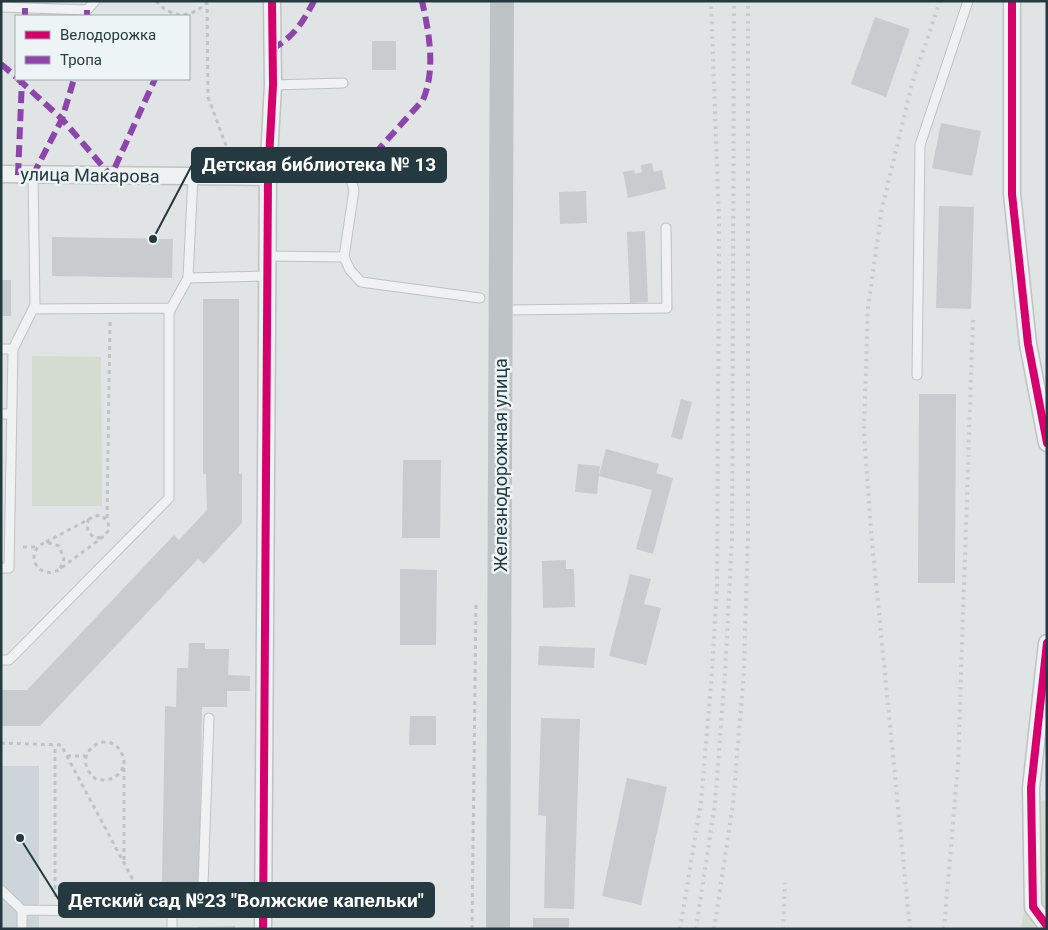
<svg xmlns="http://www.w3.org/2000/svg" width="1048" height="930" font-family="Roboto,sans-serif">
<style>
.built{fill:#cdd5da}
.green{fill:#d4dbcf}
.building{fill:#c8ccce}
.lines{fill:none;stroke-linecap:round;stroke-linejoin:round}
.service-casing{stroke:#bec2c3;stroke-width:11}
.minor-casing{stroke:#bec2c3;stroke-width:19}
.path{stroke:#bfc3c5;stroke-width:3;stroke-dasharray:4 4;stroke-linecap:butt}
.service{stroke:#eff1f2;stroke-width:9}
.minor{stroke:#eff1f2;stroke-width:16}
.secondary{stroke:#bec3c6;stroke-width:24}
.rail{stroke:#c8cccd;stroke-width:4;stroke-dasharray:2.5 5;stroke-linecap:butt}
.quiet{stroke:#8e44ad;stroke-width:6;stroke-dasharray:12 6;stroke-linecap:butt}
.cycleway-casing{stroke:#edf4f6;stroke-width:11}
.cycleway{stroke:#d6006c;stroke-width:8}
.labels{text-anchor:middle;dominant-baseline:central;stroke-width:5;stroke-linejoin:round;paint-order:stroke}
.street-label{font-size:18px;fill:#253940;stroke:#edf4f6}
.leader{fill:none;stroke:#253940;stroke-width:2}
.callout-dot{fill:#253940;stroke:#edf4f6;stroke-width:2}
.callout{fill:#253940;stroke:#253940;stroke-width:2}
.callout-label{font-size:19px;text-anchor:middle;font-weight:bold;fill:#fff}
</style>
<rect width="100%" height="100%" fill="#e0e4e5"/>
<path class="built" d="M1,766H39V929H1Z"/>
<path class="green" d="M32,356L101,357L102,506H32Z
M1047,800V929H1021L1041,801Z"/>
<path class="building" d="M875,17L910,29L886,97L851,84Z
M372,41H396V70H372Z
M941,123L981,131L972,176L932,168Z
M652,163L654,172L662,170L666,189L628,198L623,172L634,170L635,174L642,172L641,165Z
M586,191L587,223L560,224L559,192Z
M939,206L974,207L971,309L936,308Z
M645,231L648,302L630,303L627,232Z
M52,237L173,239L172,278L52,276Z
M1,280H11V316H1Z
M203,299H239V474H242V523L204,564L198,559L40,726H1V690H27L174,535L179,540L207,510L206,474H203Z
M919,394H956L955,583H918Z
M681,399L692,402L682,440L671,437Z
M606,449L659,464L656,473L673,478L653,554L636,549L652,490L599,476Z
M403,460H441L440,538H402Z
M578,464L600,466L597,494L575,492Z
M566,560V569H574L575,607L543,608L542,561Z
M400,569L437,570L436,645H400Z
M630,574L651,579L644,604L661,608L646,665L609,656Z
M189,643H205V649H229L228,675L250,676V691H227V707H202L199,883H162L165,706L176,707L177,668H188Z
M539,646L595,648L594,668L538,665Z
M410,716H436V745H409Z
M541,718L580,719L574,909L544,908L546,816L538,815Z
M627,778L667,787L641,905L602,896Z
M533,918H569V929H533Z
M235,926V929H199V927Z"/>
<g class="lines">
<g class="service-casing">
<path id="service" d="M1,7L87,10L95,1
M273,85L343,83
M193,176L188,278L267,276
M268,177L343,175L351,180L354,190L344,257L350,270L361,282L480,298
M267,256L344,257
M33,309L171,308
M502,310L667,308L666,228
M1,349H13
M917,375L920,145L968,1
M1,414H12
M1,568H9L13,349L35,305L33,175
M1,660H9L169,498V312L188,278
M1,890L22,910L172,912
M22,910V929
M202,912L209,718
M172,929V912H263"/>
</g>
<g class="minor-casing">
<path id="minor" d="M1012,1V194L1028,344L1047,443
M1,174L268,177
M1047,643L1031,788L1033,907L1047,926
M263,929L268,177L273,85L272,1"/>
</g>
<path class="path" d="M156,1C172,19 191,19 207,2
M207,1L208,97L231,159
M107,518L110,322
M89,519L87,523L88,531L93,537L101,538
M46,542L95,516L101,515L108,522L109,530L104,536L60,569C38,583 22,551 46,542L59,546L64,559L60,569
M23,547H37
M1,743L61,745L140,893L189,894
M67,756H86
M123,767C118,778 109,782 96,779C64,754 115,721 124,760V863
M55,897V745
M472,929L476,604"/>
<use href="#service" class="service"/>
<use href="#minor" class="minor"/>
<path class="secondary" d="M498,929L502,1"/>
<path class="rail" d="M680,929L701,802L712,672L717,586L719,222L711,1
M696,929L715,803L725,672L732,540L734,1
M714,929L733,804L744,671L748,537V1
M783,929L785,883
M910,929L871,531L864,432L868,308L882,208L912,84L940,1
M944,929L958,764L973,318"/>
<path class="quiet" d="M87,10V16
M25,16V8
M272,49C294,37 303,22 314,1
M1,64L16,77
M18,79L62,119L111,176L155,79
M18,175L22,79
M33,175L62,119L74,79
M351,180L423,100C436,69 429,32 422,1"/>
<g class="cycleway-casing">
<path id="cycleway" d="M1012,1V194L1028,344L1047,443
M1047,643L1031,788L1033,907L1047,926
M263,929L268,177L273,85L272,1"/>
</g>
<use href="#cycleway" class="cycleway"/>
</g>
<g class="labels">
<g class="street-label">
<text transform="translate(90 175) rotate(1)">улица Макарова</text>
<text transform="translate(500 465) rotate(-90)">Железнодорожная улица</text>
</g>
</g>
<path class="leader" d="M153 239L192 165M20 838L59 900"/>
<g class="callout-dot">
<circle cx="153" cy="239" r="5"/>
<circle cx="20" cy="838" r="5"/>
</g>
<g class="callout">
<rect x="192" y="148" width="254" height="34" rx="5"/>
<rect x="59" y="883" width="375" height="34" rx="5"/>
</g>
<g class="callout-label">
<text x="319" y="171">Детская библиотека № 13</text>
<text x="246" y="907">Детский сад №23 "Волжские капельки"</text>
</g>
<rect width="1048" height="930" fill="none" stroke="#253940" stroke-width="5"/>
<rect x="15" y="15" width="175" height="65" fill="#edf4f6" stroke="#9da9ad"/>
<rect x="25" y="31" width="25" height="8" fill="#d6006c" stroke="#9da9ad"/>
<text x="60" y="40" font-size="15" fill="#253940">Велодорожка</text>
<rect x="25" y="56" width="25" height="8" fill="#8e44ad" stroke="#9da9ad"/>
<text x="60" y="65" font-size="15" fill="#253940">Тропа</text>
</svg>
